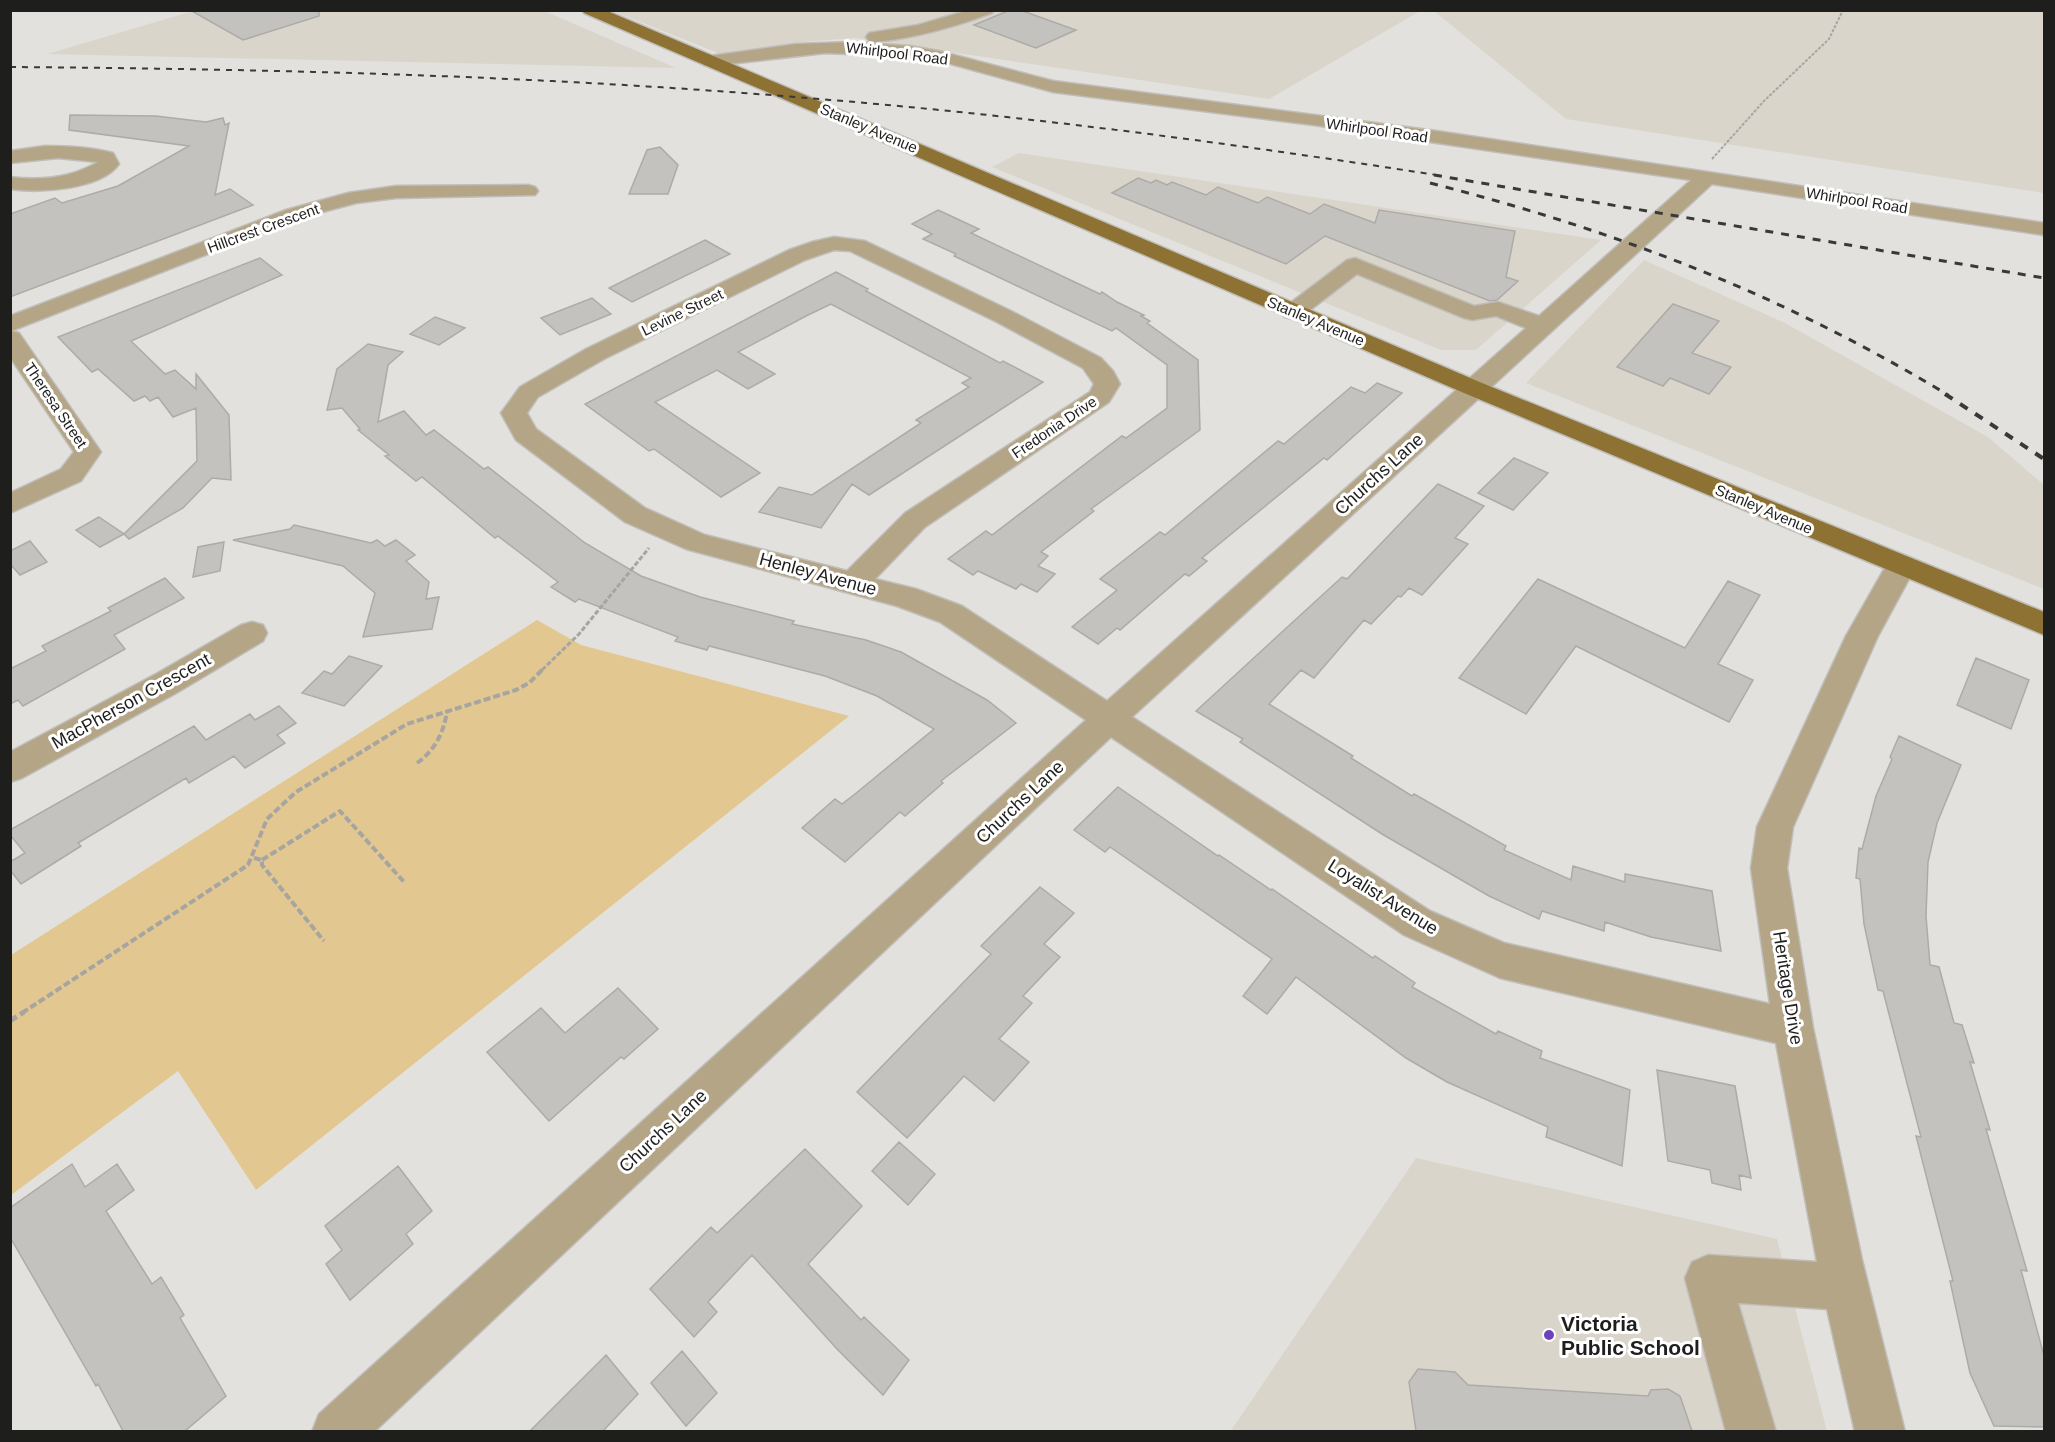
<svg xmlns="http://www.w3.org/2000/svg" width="2055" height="1442" font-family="Arial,sans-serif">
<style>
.built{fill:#dad5cb}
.green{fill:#e2c790}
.building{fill:#c4c2bf;stroke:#adaba8;stroke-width:1.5}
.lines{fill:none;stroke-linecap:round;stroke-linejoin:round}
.minor-casing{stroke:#bfbeba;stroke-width:3}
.major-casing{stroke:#bfbeba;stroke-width:3}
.path-far3{stroke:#a6a5a2;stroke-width:2;stroke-dasharray:3 1.5;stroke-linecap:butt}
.path-far2{stroke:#a6a5a2;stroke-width:3;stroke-dasharray:5 2;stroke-linecap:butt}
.path-far1{stroke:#a6a5a2;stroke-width:4;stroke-dasharray:7 3;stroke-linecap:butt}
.path{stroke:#a6a5a2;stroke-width:5;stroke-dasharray:8 4;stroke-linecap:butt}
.minor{fill:#b4a586;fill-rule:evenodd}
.major{fill:#8e7234;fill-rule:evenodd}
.rail-far2{stroke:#393938;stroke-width:2;stroke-dasharray:6 6;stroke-linecap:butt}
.rail-far1{stroke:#393938;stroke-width:3;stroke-dasharray:8 8;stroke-linecap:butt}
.rail{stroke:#393938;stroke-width:4;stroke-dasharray:9 9;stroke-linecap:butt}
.poi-dot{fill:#6c43bc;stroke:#fff;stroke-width:2}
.labels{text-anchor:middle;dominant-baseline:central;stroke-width:6;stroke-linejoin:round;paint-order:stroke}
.far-street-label{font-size:15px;fill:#1e1e1d;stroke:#fff}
.street-label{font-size:18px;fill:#1e1e1d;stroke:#fff}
.near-poi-label{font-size:21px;font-weight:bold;fill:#1e1e1d;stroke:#fff;text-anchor:start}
</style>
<rect width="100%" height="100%" fill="#e2e1dd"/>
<path class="built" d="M542,10L676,68L47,54L193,11Z
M613,11H1420L1269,99L855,38L800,42L723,55Z
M1434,11H2044V193L1566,119Z
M1019,153L1440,216L1601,240L1476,350H1441L992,167Z
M1644,260L1785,323L1988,437L2044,485V589L1526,383Z
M1416,1158L1777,1239L1827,1431L1230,1432Z"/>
<path class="green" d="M537,620L581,645L849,716L256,1190L178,1071L11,1195V955Z"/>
<path class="building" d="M190,10H319V16L243,40Z
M1010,10H1020L1076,30L1036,48L974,25Z
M70,115L156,116L206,122L223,118L225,125L229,123L215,195L230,189L253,205L10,297V214L55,198L62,203L118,186L189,146L69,130Z
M660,147L678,165L668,194H629L647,150Z
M1138,178L1151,183L1156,180L1167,185L1172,182L1206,195L1218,187L1258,203L1267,197L1310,214L1324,204L1375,223L1379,210L1515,231L1506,277L1518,281L1497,300L1490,301L1325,236L1286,264L1112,193Z
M938,210L979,229L971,233L1100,294L1102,292L1117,302L1144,315L1141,316L1150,321L1147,323L1198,360L1200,430L1091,509L1094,511L1041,552L1048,556L1038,566L1055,574L1037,592L1021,584L1016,589L978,571L973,575L948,559L986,531L992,535L1122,436L1126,438L1167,408V365L1116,328L1112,331L954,256L956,254L923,239L932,234L912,224Z
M705,240L730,254L632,302L609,288Z
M260,258L282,275L131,341L165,374L175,370L196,389V374L229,415L231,480L212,478L183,508L129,539L124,534L197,461L196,408L173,417L158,397L150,401L145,396L134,401L98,369L92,372L58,337Z
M836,272L868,289L866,291L1000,363L1003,361L1043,382L869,495L852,484L821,528L759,512L779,487L812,495L921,423L916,420L969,387L962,383L971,378L831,304L808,315L738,352L775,374L748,389L717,370L655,402L760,473L721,497L654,449L649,451L585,404Z
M592,298L611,314L560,335L541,318Z
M1673,304L1719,321L1692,353L1731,367L1709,394L1670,378L1663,386L1617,367Z
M435,317L465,328L439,345L410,334Z
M368,344L403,352L388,365L378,422L404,411L426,435L434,430L484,469L488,467L585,543L641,576L700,597L794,621L792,624L866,640L901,652L987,700L1016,723L941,781L943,783L905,816L900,812L845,862L802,828L835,799L842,804L855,794L934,729L877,696L825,676L709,646L707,650L675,641L678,637L579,599L575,602L551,587L558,582L498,536L495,538L422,477L416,481L385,456L389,455L358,430L360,429L342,408L327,410L337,369Z
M1377,383L1402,393L1327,460L1324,458L1202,558L1207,561L1189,576L1185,574L1120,630L1117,628L1098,644L1072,627L1117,590L1100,579L1160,532L1165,535L1278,441L1284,444L1351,387L1365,393Z
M1514,458L1548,473L1513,510L1478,493Z
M1438,484L1484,506L1455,538L1468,544L1422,595L1409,588L1401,597L1398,596L1371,624L1364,620L1314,678L1301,670L1269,704L1353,756L1351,758L1412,796L1414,794L1506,846L1504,850L1571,880L1573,866L1625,882V874L1712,891L1721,951L1651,937L1605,922L1604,931L1542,911L1539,919L1489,896L1382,834L1240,742L1243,739L1196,711L1342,577L1347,579Z
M99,517L124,534L100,547L76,530Z
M294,525L371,543L377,540L385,546L396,540L415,555L406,561L429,582L426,599L439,597L432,629L363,637L375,593L343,566L233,540L290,529Z
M30,541L47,562L20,575L10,564V551Z
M224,542L220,571L193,577L198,547Z
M165,578L184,598L114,635L125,649L23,706L18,700L10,704V669L46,651L42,646L111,611L108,608Z
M1538,579L1685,648L1728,581L1760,595L1718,664L1753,680L1729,722L1576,646L1526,714L1459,678Z
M349,656L382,666L344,706L302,693L324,671L332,674Z
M1976,658L2029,680L2011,729L1957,705Z
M279,706L296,723L277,735L285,743L245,768L234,756L189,783L186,778L78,843L81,846L21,884L10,870V862L25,853L10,835V830L194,726L206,740L250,714L255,720Z
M1899,736L1961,765L1937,823L1928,862L1926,916L1930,965L1939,967L1954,1023L1962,1025L1974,1063L1970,1062L1990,1130L1986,1129L2027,1271L2021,1270L2044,1356V1427L1994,1426L1970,1373L1950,1281H1953L1916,1136L1921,1137L1883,991L1878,990L1864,924L1860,879L1856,878L1859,848L1862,849L1876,796L1892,759L1890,757Z
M1118,787L1218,856L1219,855L1271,890L1272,889L1373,958L1375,956L1415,983L1412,987L1496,1034L1498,1031L1542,1051L1540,1058L1630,1090L1622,1166L1546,1137L1548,1127L1447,1082L1406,1058L1296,977L1267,1014L1243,996L1272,959L1110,847L1105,852L1074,830Z
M1040,887L1074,913L1044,944L1060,957L1023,996L1032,1003L999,1039L1029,1062L994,1101L964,1076L907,1138L857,1092L991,954L981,946Z
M618,988L658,1029L624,1059L621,1057L549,1121L487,1052L541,1008L565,1033Z
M1657,1070L1735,1086L1751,1178L1739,1175L1741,1190L1712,1183L1710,1170L1668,1161Z
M899,1142L935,1174L908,1205L872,1171Z
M805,1149L862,1206L808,1264L861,1320L864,1317L909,1360L883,1395L837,1349L752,1255L708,1302L717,1312L694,1337L650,1289L711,1227L717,1233Z
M72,1164L85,1187L117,1164L134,1190L106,1211L152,1284L161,1277L184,1315L180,1318L226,1396L185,1431H123L98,1384L96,1386L10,1237V1208Z
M398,1166L432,1211L406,1234L413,1244L350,1300L326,1264L342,1250L325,1226Z
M682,1351L717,1393L686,1426L651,1383Z
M606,1355L638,1394L603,1431H530Z
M1418,1369L1455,1372L1468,1385L1648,1396L1651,1390L1668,1389L1680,1396L1692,1431H1416L1409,1382Z"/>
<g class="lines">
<g class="minor-casing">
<path id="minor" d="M969,10H994L992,13C954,27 915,38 875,42L869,41L866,37L869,33L918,25Z
M853,42L910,46L939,51L1053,81L1436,131L2044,223V235L1712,184L1132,717L1430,911L1504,943L1770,1004L1751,868L1757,827L1846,636L1886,566L1891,559L1901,556L1911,559L1916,566L1878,636L1793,827L1787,868L1813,1028L1862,1260L1905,1432H1855L1827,1309L1738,1303L1776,1432H1726L1685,1278L1692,1262L1708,1255L1817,1262L1776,1043L1500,978L1404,935L1111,737L374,1432H312L319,1414L1086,720L940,622L897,606L686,549L625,522L516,440L501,413L520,387L586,349L789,250L812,242L834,237L865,241L1011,311L1101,358L1113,371L1120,384L1109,402L925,527L875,579L916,589L962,606L1107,701L1526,328L1496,316L1472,320L1464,318L1357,274L1301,317L1293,319L1285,317L1281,312L1285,307L1347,260L1355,258L1474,306L1498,302L1539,316L1691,180L1314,125L1053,92L951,64L910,56L825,53L710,66L704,65L701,61L704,57L710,56L796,44ZM834,250L850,251L995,321L1083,368L1094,384L1090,392L905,513L847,571L705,535L645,508L536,429L527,413L538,397L604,359L805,260Z
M45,146C68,146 91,147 113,153L119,164C101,190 39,193 10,189V177C41,181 71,178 98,162L58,158L10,163V151Z
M528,185L535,187L538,191L535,195L396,198L356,203L300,218L11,331L19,333L101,452L81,481L10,513V493L61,469L74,452L10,357V316L286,210L348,193L396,186Z
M252,622L263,625L267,633L263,641L178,692L22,778L10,782V752L156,674L241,625Z"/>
</g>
<g class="major-casing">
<path id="major" d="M582,10H605L1482,383L2044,612V635L1464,393L584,13Z"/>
</g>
<path class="path-far3" d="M1712,159L1764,101L1829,39L1843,10"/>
<path class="path-far2" d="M542,670L579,634L649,548"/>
<path class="path-far1" d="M417,763C435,750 443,734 447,712
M254,858L262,860V865L324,941
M262,860L340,811L405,883
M22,1013L248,865L267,819L296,792L407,724L516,690L529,683L544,668"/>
<path class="path" d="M10,1021L24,1012"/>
<use href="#minor" class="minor"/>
<use href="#major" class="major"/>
<path class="rail-far2" d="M10,67C280,69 550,76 819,99C1028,116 1236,144 1443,176"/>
<path class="rail-far1" d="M1434,175L2044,278
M1430,183C1618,231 1781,294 1948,395"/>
<path class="rail" d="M1945,394L2044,459"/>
</g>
<circle class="poi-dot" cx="1549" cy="1335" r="6"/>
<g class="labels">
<g class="far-street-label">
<text transform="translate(897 53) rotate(7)">Whirlpool Road</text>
<text transform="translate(869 128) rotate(23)">Stanley Avenue</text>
<text transform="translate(1377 130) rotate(8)">Whirlpool Road</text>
<text transform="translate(1857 200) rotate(9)">Whirlpool Road</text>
<text transform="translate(263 228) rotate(-20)">Hillcrest Crescent</text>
<text transform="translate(682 312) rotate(-26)">Levine Street</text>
<text transform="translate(1316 321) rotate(23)">Stanley Avenue</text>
<text transform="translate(56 405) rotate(56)">Theresa Street</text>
<text transform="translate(1054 427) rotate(-34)">Fredonia Drive</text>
<text transform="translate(1764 509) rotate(23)">Stanley Avenue</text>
</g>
<g class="street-label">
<text transform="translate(1379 474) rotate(-42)">Churchs Lane</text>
<text transform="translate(818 574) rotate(15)">Henley Avenue</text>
<text transform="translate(131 701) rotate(-29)">MacPherson Crescent</text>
<text transform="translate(1020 802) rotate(-43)">Churchs Lane</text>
<text transform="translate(1383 897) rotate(32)">Loyalist Avenue</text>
<text transform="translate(1788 988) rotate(81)">Heritage Drive</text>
<text transform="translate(663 1131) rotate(-43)">Churchs Lane</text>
</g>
<g class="near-poi-label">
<text x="1561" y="1323">Victoria<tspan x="1561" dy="24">Public School</tspan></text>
</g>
</g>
<rect width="2055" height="1442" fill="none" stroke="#1e1e1d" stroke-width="24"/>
</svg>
